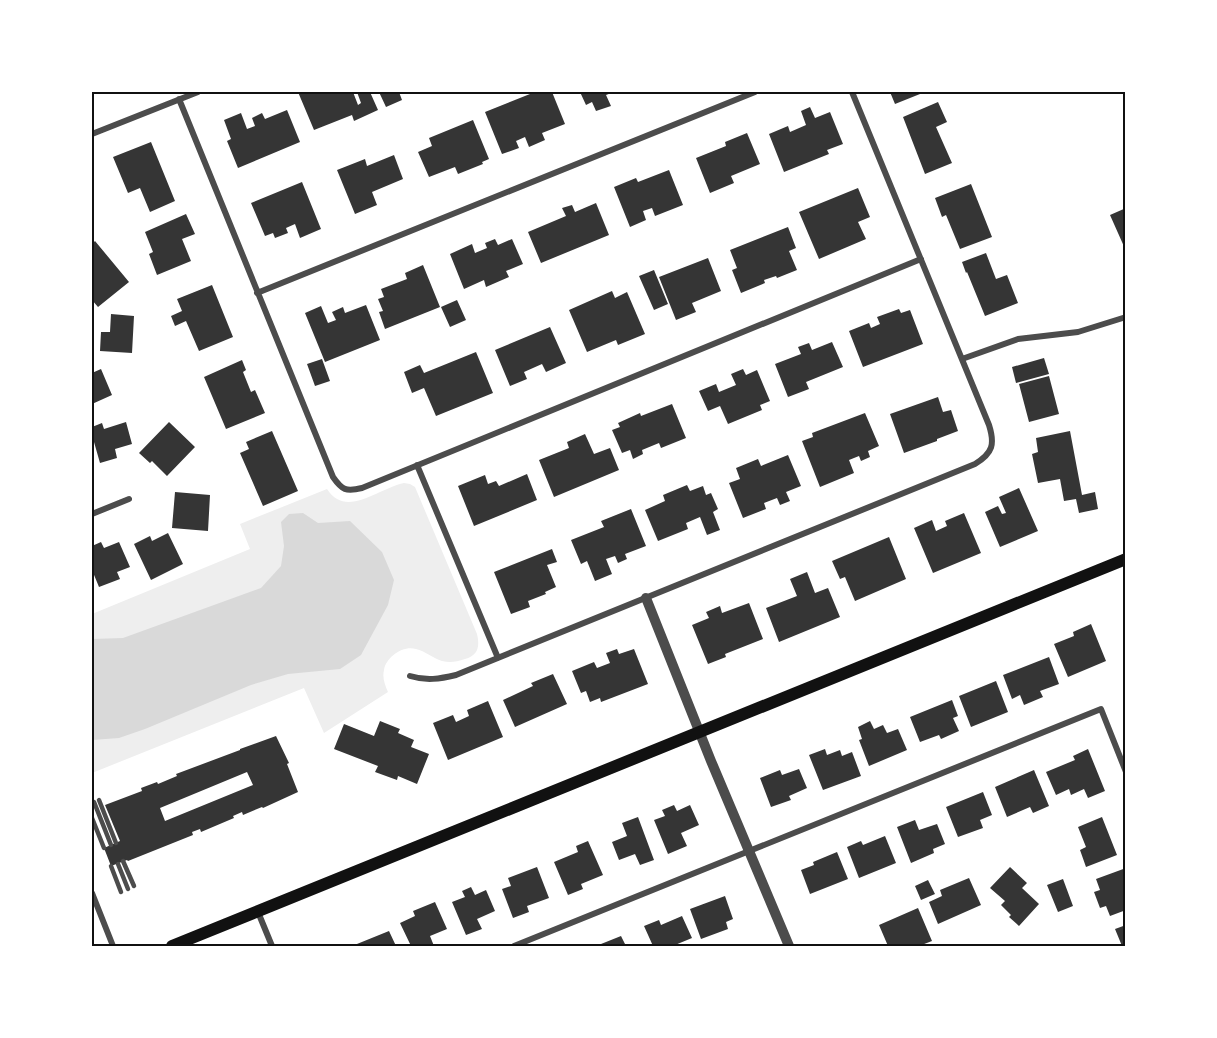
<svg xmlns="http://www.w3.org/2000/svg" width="1217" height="1038" font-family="'Sofia Sans Condensed',sans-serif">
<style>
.green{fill:#eee}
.water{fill:#d9d9d9}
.building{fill:#353535;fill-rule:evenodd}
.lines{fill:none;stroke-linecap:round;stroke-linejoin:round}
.service{stroke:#4c4c4c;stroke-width:4.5}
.minor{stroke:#4c4c4c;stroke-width:6}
.tertiary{stroke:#4c4c4c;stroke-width:10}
.secondary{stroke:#111;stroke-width:12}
.neatline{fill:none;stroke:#111;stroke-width:2}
</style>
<rect width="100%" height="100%" fill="#fff"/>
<path class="green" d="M404,483L410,484L415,487L477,634C480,647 478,655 465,659C456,662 450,663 442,661C433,658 425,651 416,649C403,645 386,657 384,670C382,678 385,685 388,692L324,733L304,688L92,773V614L250,549L240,524L327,489C346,519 379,488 404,483Z"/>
<path class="water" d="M303,513L318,523L350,521L382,552L394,580L388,605L361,655L340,669L288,674L251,685L145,729L119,738L92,740V639L123,638L261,588L281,566L284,546L281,522L289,514Z"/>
<path class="building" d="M298,92H353L358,105L361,103L357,92H370L378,110L354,121L352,115L314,130Z
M379,92H399L402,100L386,107Z
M535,92H552L565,124L542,133L545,140L529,147L525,137L516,141L519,148L502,154L485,112Z
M580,92H614L606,95L611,106L596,111L592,102L586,105Z
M890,92H925L895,104Z
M938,102L947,122L936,127L952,163L925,174L903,117Z
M810,107L815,118L830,112L843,144L827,150L829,154L784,172L769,134L788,126L790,132L806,125L801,111Z
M287,110L300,142L238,168L227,141L231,139L224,120L241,113L247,129L255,126L252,118L262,113L265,119Z
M473,120L489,159L482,162L483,164L458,174L455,167L429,177L418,152L432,146L429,138Z
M747,133L760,164L731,176L734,183L710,193L696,158L726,146L725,142Z
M151,142L175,201L150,212L140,188L128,193L113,157Z
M394,155L403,179L372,192L377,205L355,214L337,170L365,159L367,166Z
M669,170L683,205L655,216L652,208L643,211L646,220L630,227L614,187L636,178L638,182Z
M302,182L321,229L300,238L295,224L286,228L288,233L275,238L273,233L265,236L251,203Z
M971,184L992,237L960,249L946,215L942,217L935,198Z
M858,188L870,217L858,222L866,239L819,259L799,212Z
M596,203L609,235L541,263L528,232L566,216L562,208L572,205L575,212Z
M1126,208V251L1110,215Z
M186,214L195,234L182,239L191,261L157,275L149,254L153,252L145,232Z
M788,227L796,248L789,251L797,270L777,278L776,276L764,280L765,283L741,293L732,270L737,268L730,250Z
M495,239L498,245L512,239L523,264L506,271L509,277L486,287L484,280L464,289L450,254L472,244L475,253L487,248L485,243Z
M95,241L129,282L98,307L92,300V244Z
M986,253L996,279L1007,275L1018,303L985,316L967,272L966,273L962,262Z
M708,258L721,291L692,303L696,312L676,320L659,277Z
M423,265L440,307L385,329L379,312L383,311L378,299L384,297L381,289L407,279L405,273Z
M654,270L668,304L654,310L639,276Z
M212,285L233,337L199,351L186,321L175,326L171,316L182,311L177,299Z
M612,291L615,298L627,292L645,334L618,345L616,340L587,352L569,310Z
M457,300L466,320L450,327L441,307Z
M366,305L380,340L325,362L305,313L321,306L328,323L336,320L332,312L343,307L345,313Z
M899,309L901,313L910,310L923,344L863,367L849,331L869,323L871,328L880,324L877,317Z
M111,314L134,316L132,353L100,351L101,332H110Z
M550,327L566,363L546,372L542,364L524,372L527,379L510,386L495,350Z
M832,342L843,367L806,382L809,389L788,397L775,364L801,354L798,347L809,343L812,350Z
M476,352L493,393L436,416L424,388L412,393L404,372L420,365L424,373Z
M1044,358L1049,374L1016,383L1012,367Z
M322,359L330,381L315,386L307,364Z
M242,360L246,370L243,372L251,392L255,390L265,413L226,429L204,377Z
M101,369L112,395L92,404V373Z
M743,369L746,375L757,370L770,401L760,405L762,410L728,424L720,406L708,411L699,391L716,384L719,392L736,385L731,374Z
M1049,376L1059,414L1029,422L1019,384Z
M938,397L943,412L951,410L958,431L937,439V441L904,453L890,414Z
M672,404L686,438L661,448L659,443L642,450L643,454L633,459L630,450L622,453L612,430L620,427L618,423L640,413L641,416Z
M865,413L879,446L868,451L870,457L861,461L859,456L849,460L854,473L820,487L802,441L813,437L812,433Z
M126,422L132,444L115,449L117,458L100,463L92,435V427L102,423L104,429Z
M169,422L195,447L167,476L152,461L150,463L139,453Z
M272,431L298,491L263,506L240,453L249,449L246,442Z
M1070,431L1082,495L1095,492L1098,509L1079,513L1076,499L1064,501L1060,479L1038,483L1032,454L1038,452L1036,438Z
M585,434L594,454L610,448L619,470L554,497L539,460L569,448L567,442Z
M788,455L801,486L786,492L790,501L780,505L777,498L764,503L766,509L743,518L729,483L740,479L736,468L758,459L761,466Z
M527,474L537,500L474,526L458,486L485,475L488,484L496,481L499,486Z
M687,485L690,491L703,486L706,495L711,493L718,509L713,512L720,530L707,535L700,517L686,523L688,529L658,541L645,510L665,501L663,495Z
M1019,488L1038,531L1000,547L985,512L998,506L1002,514L1006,513L999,497Z
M175,492L210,495L208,531L172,528Z
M631,509L646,546L625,554L627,559L618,563L615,556L606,559L612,574L595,581L587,561L581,564L571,540L604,527L601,521Z
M964,513L981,553L933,573L914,528L932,520L936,531L947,526L945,521Z
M168,533L183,564L151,580L134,544L150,536L152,541Z
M889,537L906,579L855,601L845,577L840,579L832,561Z
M101,542L104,548L119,542L130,567L117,572L120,579L99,587L92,570V546Z
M552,549L557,562L547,565L556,587L545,592L546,594L528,601L530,607L511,614L494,572Z
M807,572L815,593L828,588L840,617L779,642L766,608L797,596L790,579Z
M749,603L763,639L725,654L726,657L708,664L692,625L709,618L706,612L720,606L722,613Z
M1091,624L1106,661L1068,677L1054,644L1074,636L1073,632Z
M617,649L619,654L634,649L648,684L601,702L600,698L590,702L586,691L581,693L572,671L594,662L597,668L610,663L606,653Z
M1049,657L1059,684L1040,691L1043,697L1024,705L1020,695L1012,699L1003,675Z
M553,674L567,704L515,727L503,700L533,686L531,683Z
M996,681L1008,712L971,727L959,696Z
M952,700L958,716L953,718L959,731L941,739L939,735L920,742L910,717Z
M488,701L503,737L448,760L433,723L453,715L456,722L469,716L467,710Z
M380,721L400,729L398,733L414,740L411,747L429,754L417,784L398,776L397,780L375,772L378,766L334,749L344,724L374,736Z
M870,721L874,729L883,725L887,733L898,729L907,750L869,766L859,740L862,739L858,727Z
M276,736L289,763L287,764L298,792L263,808L262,807L243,815L242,812L233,816L234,818L201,832L200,829L192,832L193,835L128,861L127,860L111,866L104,848L120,841L105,805L142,791L141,788L157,782L158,784L177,776L176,774L240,750V749ZM247,772L253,785L165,821L160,808Z
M825,749L827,755L840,750L842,756L852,752L861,776L823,790L809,755Z
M1088,749L1105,791L1088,798L1084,789L1071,795L1069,789L1056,795L1046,772L1075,760L1073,756Z
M799,769L807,788L789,796L791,800L771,807L760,778L780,770L782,775Z
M1034,770L1049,806L1033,813L1030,807L1007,817L995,787Z
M983,792L992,815L980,820L983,828L958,837L946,807Z
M674,805L677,811L690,805L699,825L681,833L687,846L668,854L654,820L665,816L662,810Z
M638,817L654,860L640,865L635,854L619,860L612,842L627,836L622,823Z
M1102,817L1117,855L1086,867L1080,850L1086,847L1078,827Z
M915,820L919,830L937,824L945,844L933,849L934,853L911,863L897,827Z
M885,836L896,863L859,878L847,847L861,841L863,845Z
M588,841L603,875L581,884L583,889L568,895L554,862L578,852L576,846Z
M837,852L848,879L810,894L801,870L814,865L813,862Z
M537,867L549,898L527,906L529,912L513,918L502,889L511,886L508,878Z
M1010,867L1027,883L1022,888L1039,904L1019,926L1009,917L1011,915L1001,905L1005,901L990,888Z
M1126,868V910L1110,916L1106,906L1100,908L1094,892L1100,890L1096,879Z
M969,878L981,905L938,924L929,902L942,896L940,890Z
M1063,879L1073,906L1058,912L1047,885Z
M928,880L935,894L921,900L915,886Z
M471,887L475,895L486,890L495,911L477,919L482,929L466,935L452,902L465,897L462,891Z
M725,896L733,919L726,922L728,929L701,939L690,909Z
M435,902L447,929L430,936L434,946H411L400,923L415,916L413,911Z
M918,908L932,941L919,946H888L879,925Z
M682,916L692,938L675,945L676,946H653L644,926L659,920L661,925Z
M1126,925V946H1122L1115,929Z
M389,931L396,946H352Z
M621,936L626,946H602L601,944Z"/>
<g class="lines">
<path class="service" d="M99,800L116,843
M94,802L111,845
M92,818L104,848
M123,861L134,886
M118,864L128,889
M111,866L121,892"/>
<path class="minor" d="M179,99L333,477C342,490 346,492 362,488L921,259
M92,134L198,92
M257,293L755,92
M962,359L1018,339L1078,332L1126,317
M417,465L498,658
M92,514L129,499
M410,676C426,681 440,679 456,675L975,464C993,453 995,444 989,425L852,92
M92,893L113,946
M258,912L272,946
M514,946L1101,709L1126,772"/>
<path class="tertiary" d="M646,598L711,761L789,946"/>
<path class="secondary" d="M172,946L1126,559"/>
</g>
<rect width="1217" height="1038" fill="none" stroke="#ffffff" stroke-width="186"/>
<rect x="93" y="93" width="1031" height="852" class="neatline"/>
</svg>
